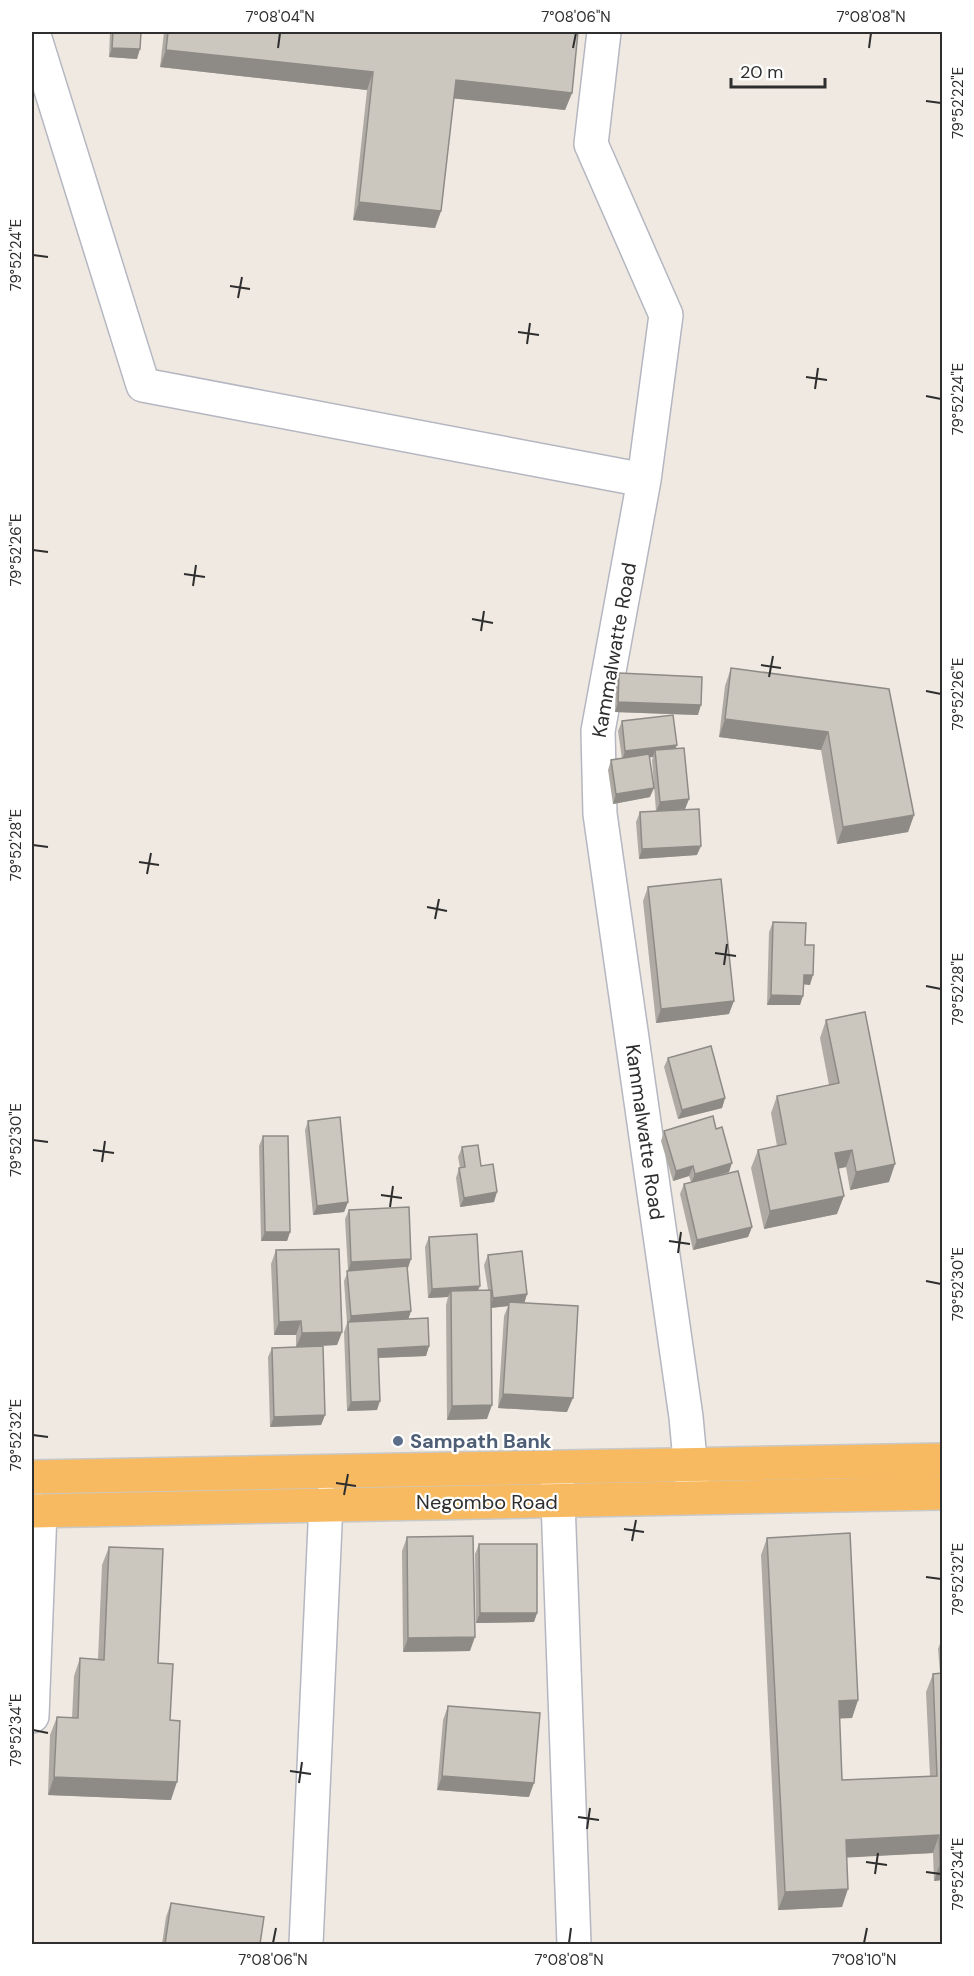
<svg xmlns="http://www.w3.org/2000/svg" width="974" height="1976" font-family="'DM Sans',sans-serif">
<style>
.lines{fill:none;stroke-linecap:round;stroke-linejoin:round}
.minor-casing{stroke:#b4b7c1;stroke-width:36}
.tertiary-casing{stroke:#b4b7c1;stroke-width:36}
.trunk-casing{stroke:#c9c9c9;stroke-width:36}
.minor{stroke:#fff;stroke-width:33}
.tertiary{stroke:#fff;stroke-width:33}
.trunk{stroke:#f8ba60;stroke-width:33}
.wall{fill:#afaba4}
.shaded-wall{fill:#8e8b86}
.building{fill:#cbc7bf;stroke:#8e8b86;stroke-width:1.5}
.ticks{fill:none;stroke:#2e2e2e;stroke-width:2}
.service-dot{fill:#5c6f8a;stroke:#fff;stroke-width:2}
.labels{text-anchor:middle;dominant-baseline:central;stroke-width:4.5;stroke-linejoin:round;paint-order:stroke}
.street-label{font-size:20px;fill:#2e2e2e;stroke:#fff}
.service-label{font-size:20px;font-weight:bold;fill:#4e5e75;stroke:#fff;text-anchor:start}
.neatline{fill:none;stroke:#2e2e2e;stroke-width:2}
.ticks-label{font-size:15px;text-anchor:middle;fill:#2e2e2e}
</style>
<rect width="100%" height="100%" fill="#efe9e1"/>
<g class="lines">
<g class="minor-casing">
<path id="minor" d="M33,32L143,385L644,480
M604,32L591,144L666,315L644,480L598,731L600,814L686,1417L693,1493
M32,1716L40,1511
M306,1944L326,1503"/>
</g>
<g class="tertiary-casing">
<path id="tertiary" d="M557,1473L574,1944"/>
</g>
<g class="trunk-casing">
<path id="trunk" d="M32,1477L942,1460
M32,1511L942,1493"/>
</g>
<use href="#minor" class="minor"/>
<use href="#tertiary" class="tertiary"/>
<use href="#trunk" class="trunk"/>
</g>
<path class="wall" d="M110,32H141L137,59L109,57Z
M164,32H578L572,93L565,110L454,98L441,211L435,228L353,220L367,90L160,67Z
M731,668L889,689L914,815L908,832L837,844L821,750L719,737L725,686Z
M619,673L698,715L615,712L616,683Z
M622,721L675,748L689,799L685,809L667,811L697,855L639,859L636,822L640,812L656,811L652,760L653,757H649L650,797L613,804L608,770L611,760L622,759L618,731Z
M648,887L729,1014L656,1023L643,901Z
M773,922L805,945L810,985L804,984L800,1005H767L769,932Z
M826,1020L889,1182L850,1190L846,1167L838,1169L837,1214L764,1229L751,1168L758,1150L777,1146L771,1113L777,1096L829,1085L820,1038Z
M668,1058L725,1098L722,1108L678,1119L664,1067Z
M308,1121L348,1202L344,1212L313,1215L305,1130Z
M664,1131L729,1172L710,1178L752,1227L748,1237L693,1250L680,1194L684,1184L691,1182L689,1176L673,1181L661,1141Z
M263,1136L290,1232L287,1241H261L259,1146Z
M462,1147L481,1166L494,1202L460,1207L456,1178L459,1168H460L458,1157Z
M349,1210L411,1259L407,1268L411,1311L408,1319L429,1346L426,1356L378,1358L377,1410L347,1411L344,1332L347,1323L344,1281L348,1271L345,1219Z
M429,1237L478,1290H488L484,1265L488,1255L527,1294L524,1303L567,1412L498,1408L504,1316L508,1306L491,1308L487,1419L447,1420L446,1305L448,1297L428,1298L425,1247Z
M276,1250L342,1332L337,1345L296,1347V1335H274L271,1264Z
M272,1348L325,1415L321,1425L270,1427L268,1357Z
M407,1537L470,1651L403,1652L402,1551Z
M767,1538L858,1700L852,1718H839L842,1780L930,1776L926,1692L933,1674L940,1673L938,1649L942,1638V1880L934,1881L933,1853L847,1857L842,1907L778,1910L761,1555Z
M479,1544L537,1613L534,1622L476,1623L475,1554Z
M109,1547L158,1663L170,1720L171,1800L48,1795L50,1735L57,1717L72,1718L74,1676L80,1658L98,1659L102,1565Z
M448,1706L529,1797L437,1790L443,1720Z
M171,1903L260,1944H162L166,1917Z"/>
<path class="shaded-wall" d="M112,48L140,49L137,59L109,57Z
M166,50L373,72L367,90L160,67Z
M456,80L572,93L565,110L449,98Z
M359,202L441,211L435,228L353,220Z
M618,702L701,705L698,715L615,712Z
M725,719L828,732L821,750L719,737Z
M677,745L673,754L655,750L653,757L622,761L625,751Z
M654,788L650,797L613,804L616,794Z
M689,799L685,809L656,812L660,802Z
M914,815L908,832L837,844L843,827Z
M701,846L697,855L639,859L642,849Z
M804,975H813L810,985L801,984Z
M771,995L803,996L800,1005H767Z
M734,1001L729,1014L656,1023L661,1009Z
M725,1098L722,1108L678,1119L682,1110Z
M852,1150L846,1167L829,1170L835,1153Z
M732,1163L729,1172L691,1183L695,1174Z
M895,1164L889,1182L850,1190L856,1172Z
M693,1166L689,1176L673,1181L676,1171Z
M497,1192L494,1202L460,1207L464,1198Z
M844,1196L837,1214L764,1229L770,1211Z
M348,1202L344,1212L313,1215L317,1206Z
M752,1227L748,1237L693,1250L697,1240Z
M265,1232H290L287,1241H261Z
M411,1259L408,1268L348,1271L351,1262Z
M480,1286L476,1295L451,1291L448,1297L428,1298L432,1289Z
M527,1294L524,1304L509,1302L508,1306L490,1308L493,1298Z
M411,1311L408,1320L348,1326L351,1316Z
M301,1321L296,1335H274L279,1322Z
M342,1332L337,1345L296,1347L302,1333Z
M429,1346L426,1356L374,1358L378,1349Z
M503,1394L573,1398L567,1412L498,1408Z
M380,1401L377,1410L347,1411L351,1402Z
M492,1405L487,1419L447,1420L452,1406Z
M325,1415L321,1425L270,1427L274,1417Z
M480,1613H537L534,1622L476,1623Z
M475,1637L470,1651L403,1652L408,1638Z
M858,1700L852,1718L832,1719L839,1701Z
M442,1776L534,1783L529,1797L437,1790Z
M54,1777L177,1782L171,1800L48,1795Z
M939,1835L933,1853L839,1858L846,1840Z
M940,1863H942V1880L934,1881Z
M848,1889L842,1907L778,1910L785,1892Z"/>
<path class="building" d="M113,32H141L140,49L112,48Z
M168,32H578L572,93L456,80L441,211L359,202L373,72L166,50Z
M731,668L889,689L914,815L843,827L828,732L725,719Z
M619,673L702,677L701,705L618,702Z
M673,715L677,745L625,751L622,721Z
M684,748L689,799L660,802L655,750Z
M649,754L654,788L616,794L611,760Z
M699,809L701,846L642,849L640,812Z
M721,879L734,1001L661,1009L648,887Z
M773,922L806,923L805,945H814L813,975H804L803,996L771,995Z
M865,1012L895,1164L856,1172L852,1150L835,1153L844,1196L770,1211L758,1150L786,1144L777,1096L839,1083L826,1020Z
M711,1046L725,1098L682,1110L668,1058Z
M713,1116L716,1129L722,1127L732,1163L695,1174L693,1166L676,1171L664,1131Z
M340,1117L348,1202L317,1206L308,1121Z
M263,1136H288L290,1232H265Z
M478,1145L481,1166L493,1164L497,1192L464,1198L459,1168L465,1167L462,1147Z
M738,1171L752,1227L697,1240L684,1184Z
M409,1207L411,1259L351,1262L349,1210Z
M477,1234L480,1286L432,1289L429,1237Z
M339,1249L342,1332L302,1333L301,1321L279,1322L276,1250Z
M522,1251L527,1294L493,1298L488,1255Z
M407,1266L411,1311L351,1316L347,1271Z
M491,1290L492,1405L452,1406L451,1291Z
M509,1302L578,1306L573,1398L503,1394Z
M428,1318L429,1346L378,1349L380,1401L351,1402L348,1322Z
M323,1346L325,1415L274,1417L272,1348Z
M850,1533L858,1700L839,1701L842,1780L937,1776L933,1674L942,1673V1863H940L939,1835L846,1840L848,1889L785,1892L767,1538Z
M473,1536L475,1637L408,1638L407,1537Z
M479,1544H537V1613H480Z
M109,1547L163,1549L158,1663L173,1664L170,1720L180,1721L177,1782L54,1777L57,1717L78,1718L80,1658L104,1660Z
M448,1706L540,1713L534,1783L442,1776Z
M171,1903L264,1917L260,1944H165Z"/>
<path class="ticks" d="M278,48L280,33M573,48L576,33M869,48L871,33M926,101L941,103M33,255L48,257M230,286L250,289M238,298L242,277M518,332L539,335M527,344L530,323M806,377L827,380M815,389L818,368M926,396L941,399M33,550L48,552M184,574L205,577M193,586L196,565M472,619L493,623M481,631L484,611M761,665L781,668M769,677L773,656M926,691L941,694M33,845L48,847M139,862L159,865M147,874L151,853M427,907L447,911M435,919L439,899M715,953L736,956M724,965L727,944M926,986L941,989M33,1140L48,1142M93,1150L114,1153M102,1162L105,1141M381,1195L402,1198M390,1207L393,1186M669,1241L690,1244M678,1253L681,1232M926,1281L941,1284M33,1435L48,1437M336,1483L356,1486M344,1495L348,1474M624,1529L644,1532M632,1541L636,1520M926,1577L941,1579M33,1730L48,1733M290,1771L311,1774M299,1783L302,1762M578,1817L599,1820M587,1829L590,1808M866,1862L887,1865M926,1872L941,1874M875,1874L878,1853M273,1943L276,1928M569,1943L571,1928M864,1943L867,1928"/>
<circle class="service-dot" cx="398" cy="1441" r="6"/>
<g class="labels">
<g class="street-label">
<text transform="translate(614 650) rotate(-80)">Kammalwatte Road</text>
<text transform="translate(645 1132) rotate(82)">Kammalwatte Road</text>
<text x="487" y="1502">Negombo Road</text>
</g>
<g class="service-label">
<text x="410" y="1441">Sampath Bank</text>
</g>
</g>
<rect width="974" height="1976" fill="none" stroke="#ffffff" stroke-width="66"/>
<path d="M731 78v9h94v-9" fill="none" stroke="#2e2e2e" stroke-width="3"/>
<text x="740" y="78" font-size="18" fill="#2e2e2e" stroke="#ffffff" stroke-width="4.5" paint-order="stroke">20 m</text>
<rect x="33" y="33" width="908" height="1910" class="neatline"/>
<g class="ticks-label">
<text x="280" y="22">7°08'04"N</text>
<text x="576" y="22">7°08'06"N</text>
<text x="871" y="22">7°08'08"N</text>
<text transform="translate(958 103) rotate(-90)" y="5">79°52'22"E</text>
<text transform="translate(16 255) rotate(-90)" y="5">79°52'24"E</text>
<text transform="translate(958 399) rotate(-90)" y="5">79°52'24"E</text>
<text transform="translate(16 550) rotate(-90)" y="5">79°52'26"E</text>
<text transform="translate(958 694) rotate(-90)" y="5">79°52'26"E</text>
<text transform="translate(16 845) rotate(-90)" y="5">79°52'28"E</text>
<text transform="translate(958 989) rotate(-90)" y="5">79°52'28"E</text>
<text transform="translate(16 1140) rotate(-90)" y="5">79°52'30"E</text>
<text transform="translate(958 1284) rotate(-90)" y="5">79°52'30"E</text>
<text transform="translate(16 1435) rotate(-90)" y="5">79°52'32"E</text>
<text transform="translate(958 1579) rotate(-90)" y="5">79°52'32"E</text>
<text transform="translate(16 1730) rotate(-90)" y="5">79°52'34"E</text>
<text transform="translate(958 1874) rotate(-90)" y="5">79°52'34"E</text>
<text x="273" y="1965">7°08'06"N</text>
<text x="569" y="1965">7°08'08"N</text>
<text x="864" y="1965">7°08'10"N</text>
</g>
</svg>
